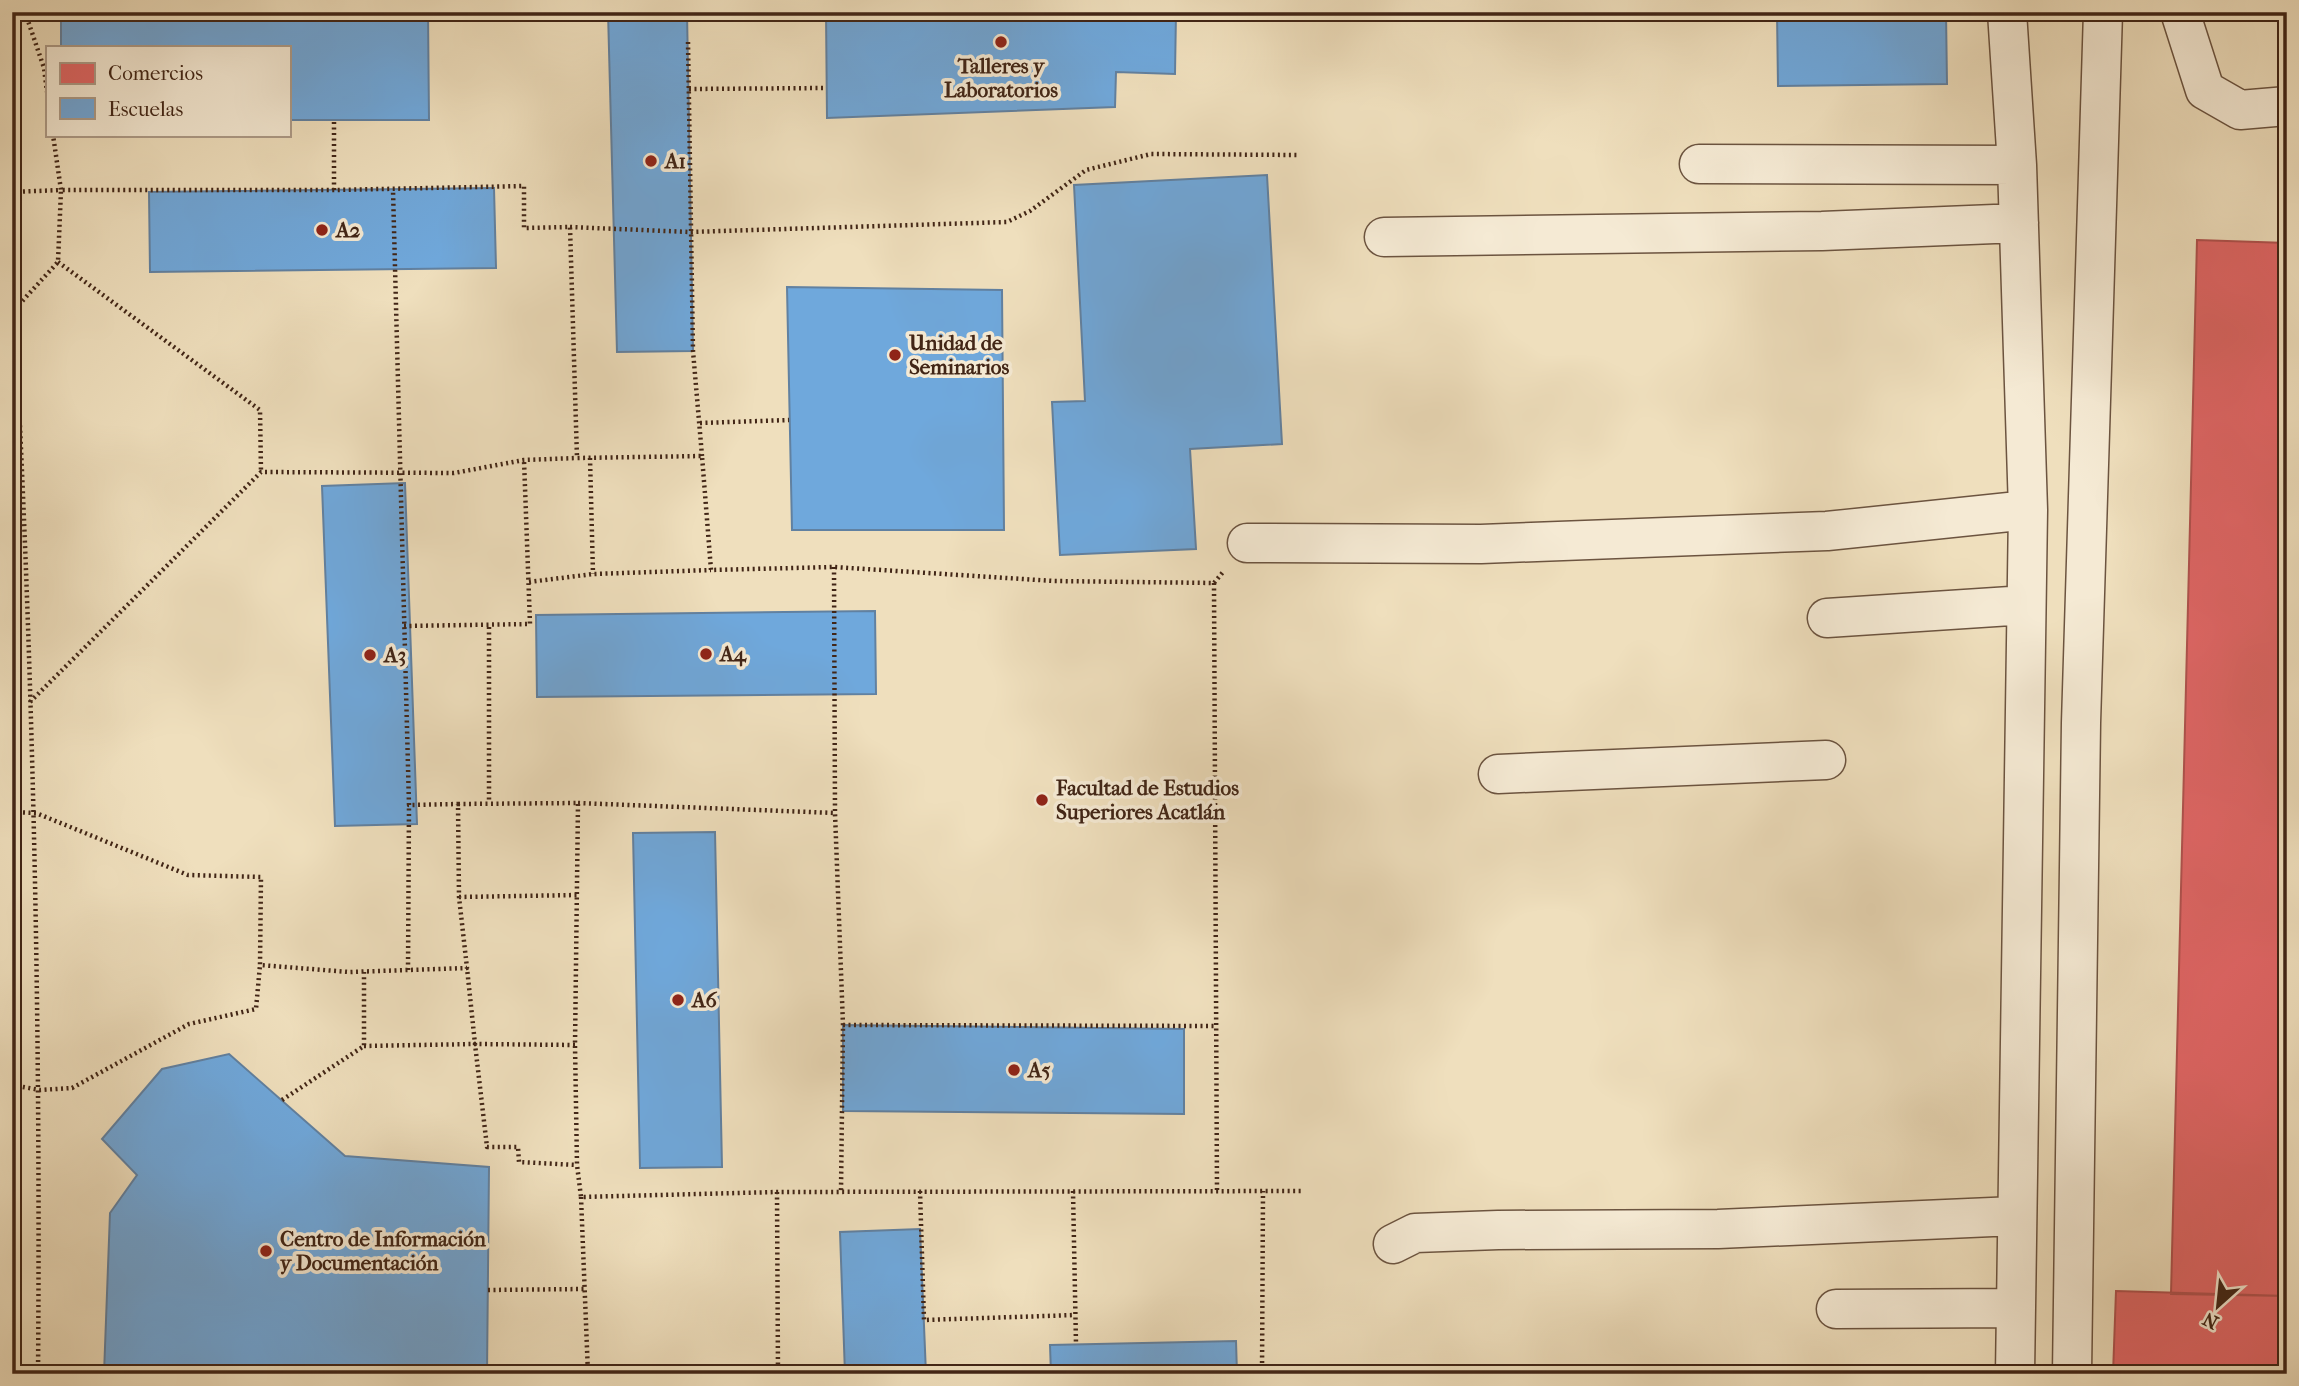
<svg xmlns="http://www.w3.org/2000/svg" width="2299" height="1386" font-family="'IM FELL French Canon',serif">
<style>
.shops{fill:#e06666;stroke:#b0524e;stroke-width:2}
.schools{fill:#6fa8dc;stroke:#6181a1;stroke-width:2}
.lines{fill:none;stroke-linecap:round;stroke-linejoin:round}
.minor-casing{stroke:#6c5440;stroke-width:41}
.path{stroke:#412516;stroke-width:4.5;stroke-dasharray:2 3.5;stroke-linecap:butt}
.minor{stroke:#f5ead4;stroke-width:38}
.poi-dot{fill:#8f2418;stroke:#f5ead4;stroke-width:2.5}
.labels{text-anchor:middle;dominant-baseline:central;stroke-width:7;stroke-linejoin:round;paint-order:stroke}
.poi-label{font-size:21px;font-weight:bold;fill:#412516;stroke:#f5ead4;text-anchor:start}
</style>
<rect width="100%" height="100%" fill="#efdfbd"/>
<filter id="stains"><feTurbulence type="fractalNoise" baseFrequency=".00286" numOctaves="4"/><feColorMatrix values="0 0 0 0 .2 0 0 0 0 .09 0 0 0 0 .02 0 0 0 .5 -.17"/></filter>
<radialGradient id="worn" r=".72"><stop offset=".6" stop-color="#630" stop-opacity="0"/><stop offset="1" stop-color="#630" stop-opacity=".3"/></radialGradient>
<path class="shops" d="M2197,240L2287,243V1296L2171,1294Z
M2116,1291L2287,1296V1374H2113Z"/>
<path class="schools" d="M61,12H428L429,120H289V47H61Z
M608,12H687L693,351L617,352Z
M826,12H1176L1175,74L1116,72L1115,107L827,118Z
M1777,12H1946L1947,84L1778,86Z
M1267,175L1282,444L1190,449L1196,549L1060,555L1052,402L1085,401L1074,185Z
M494,188L496,268L150,272L149,192Z
M787,287L1002,290L1004,530H792Z
M405,483L417,824L335,826L322,486Z
M875,611L876,694L537,697L536,615Z
M715,832L722,1167L640,1168L633,833Z
M843,1025L1184,1029V1114L843,1111Z
M229,1054L345,1156L489,1167L487,1374H104L110,1213L137,1175L102,1139L162,1069Z
M920,1229L926,1374H845L840,1232Z
M1236,1341L1237,1374H1051L1050,1345Z"/>
<g class="lines">
<g class="minor-casing">
<path id="minor" d="M2007,12L2017,165L2028,510L2015,1374
M2180,12L2205,90L2240,110L2287,106
M1699,164L2017,165
M1384,237L1822,231L2019,223
M1247,543L1481,544L1827,531L2028,510
M1827,618L2026,605
M1498,774L1826,760
M1393,1244L1415,1233L1498,1230L1718,1229L2015,1216
M1836,1309L2016,1308
M2072,1374L2081,723L2103,12"/>
</g>
<path class="path" d="M25,12L44,68L47,92
M688,42L693,351L702,456
M689,89L826,88
M334,190V120
M12,192L61,190L53,135
M570,227L690,232L1007,222L1030,211L1086,170L1151,154L1298,155
M58,262L260,410L261,472
M12,266C32,635 41,1004 38,1374
M15,309L58,262L61,190H334L524,186V228L570,227L577,458L702,456L711,570L834,567L1054,581L1214,583L1223,572
M700,423L789,420
M590,458L593,574
M834,567L835,813
M529,582L593,574L711,570
M1214,583L1217,1191
M404,626L530,624L524,460
M489,627V803
M30,702L261,472L454,473L524,460L577,458
M578,803L835,813L843,1025L841,1191
M458,804L578,803L575,1045L577,1165L581,1197L777,1192L1301,1191
M12,812L36,813L188,875L261,877L260,965L349,972L467,968L459,897L458,804L409,805L393,190
M459,897L577,895
M408,970L409,805
M843,1025L1215,1026
M575,1045L475,1044L487,1147H518L519,1162L577,1165
M364,1046L475,1044L467,968
M12,1085L40,1090L72,1088L189,1024L256,1009L260,965
M282,1100L364,1046V972
M920,1191L924,1320L1075,1315
M1073,1191L1076,1344
M777,1192L778,1374
M581,1197L588,1374
M488,1290L584,1289
M1262,1374L1263,1191"/>
<use href="#minor" class="minor"/>
</g>
<g class="poi-dot">
<circle cx="1001" cy="42" r="7"/>
<circle cx="651" cy="161" r="7"/>
<circle cx="322" cy="230" r="7"/>
<circle cx="895" cy="355" r="7"/>
<circle cx="706" cy="654" r="7"/>
<circle cx="370" cy="655" r="7"/>
<circle cx="1042" cy="800" r="7"/>
<circle cx="678" cy="1000" r="7"/>
<circle cx="1014" cy="1070" r="7"/>
<circle cx="266" cy="1251" r="7"/>
</g>
<g class="labels">
<g class="poi-label">
<text x="1001" y="66" text-anchor="middle">Talleres y<tspan x="1001" dy="24">Laboratorios</tspan></text>
<text x="665" y="161">A1</text>
<text x="336" y="230">A2</text>
<text x="909" y="343">Unidad de<tspan x="909" dy="24">Seminarios</tspan></text>
<text x="720" y="654">A4</text>
<text x="384" y="655">A3</text>
<text x="1056" y="788">Facultad de Estudios<tspan x="1056" dy="24">Superiores Acatlán</tspan></text>
<text x="692" y="1000">A6</text>
<text x="1028" y="1070">A5</text>
<text x="280" y="1239">Centro de Información<tspan x="280" dy="24">y Documentación</tspan></text>
</g>
</g>
<rect width="2299" height="1386" fill="none" stroke="#efdfbd" stroke-width="42"/>
<rect x="14" y="14" width="2271" height="1358" fill="none" stroke="#412516" stroke-width="3.5"/>
<rect x="21" y="21" width="2257" height="1344" fill="none" stroke="#412516" stroke-width="2"/>
<rect x="46" y="46" width="245" height="91" fill="#f5ead4" stroke="#ad9b88" stroke-width="2"/>
<rect x="60" y="63" width="35" height="21" fill="#e06666" stroke="#ad9b88" stroke-width="2"/>
<text x="108" y="80" font-size="21" fill="#412516">Comercios</text>
<rect x="60" y="98" width="35" height="21" fill="#6fa8dc" stroke="#ad9b88" stroke-width="2"/>
<text x="108" y="116" font-size="21" fill="#412516">Escuelas</text>
<g transform="translate(2218 1306) rotate(207)" stroke="#f5ead4" stroke-width="5" paint-order="stroke">
<path d="M0-5L12 26L0 18L-12 26Z" fill="#412516"/>
<text y="-10" font-size="19" font-weight="bold" text-anchor="middle" fill="#412516">N</text>
</g>
<rect width="100%" height="100%" filter="url(#stains)"/>
<rect width="100%" height="100%" fill="url(#worn)"/>
</svg>
